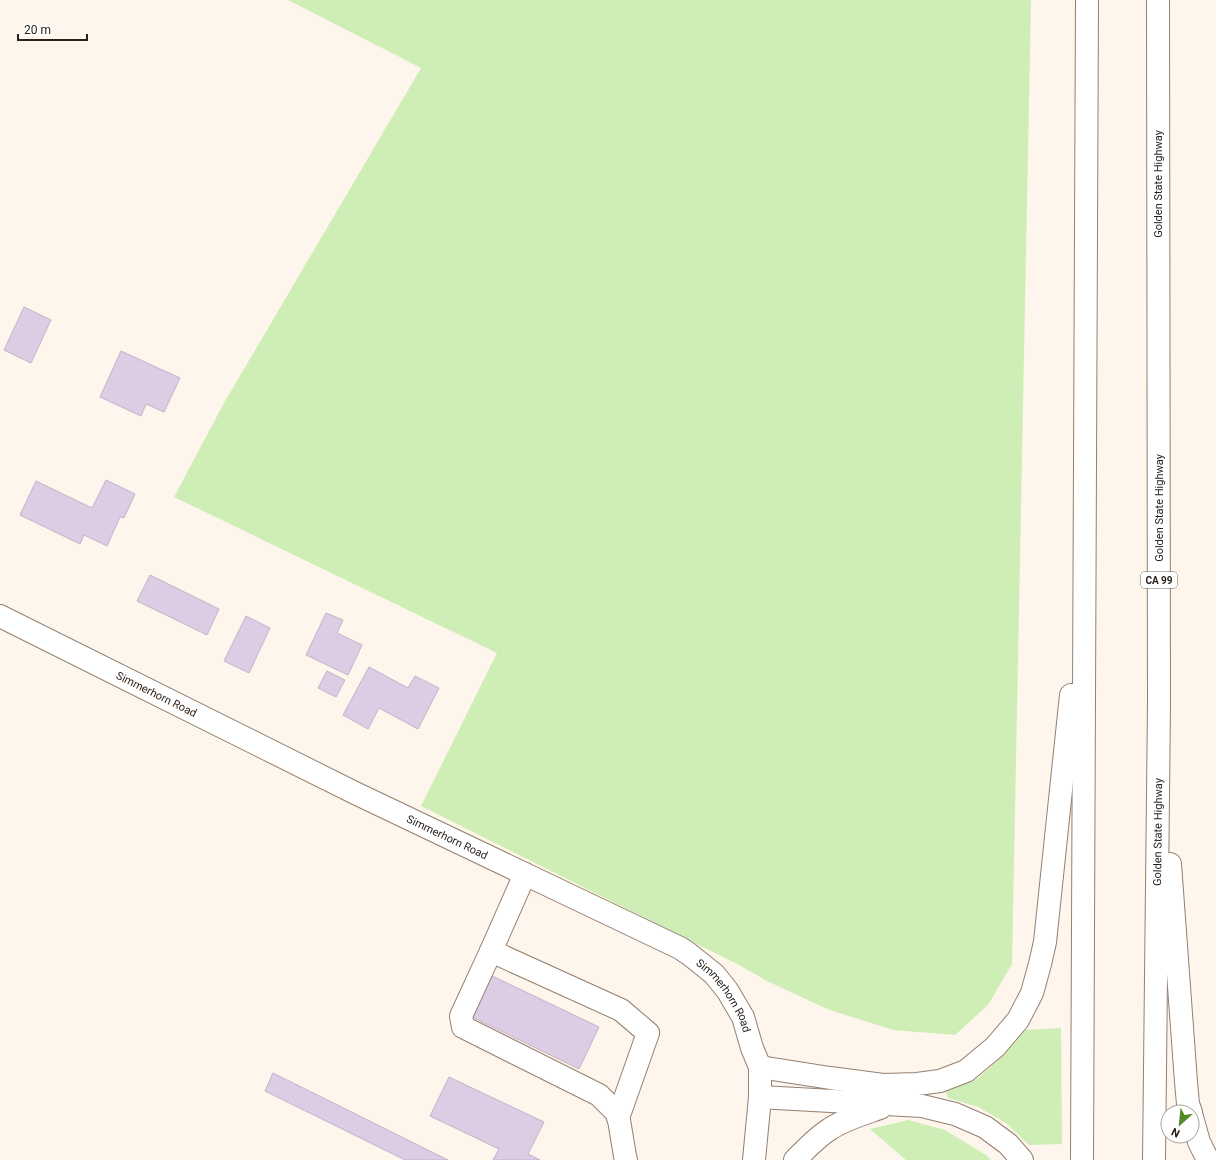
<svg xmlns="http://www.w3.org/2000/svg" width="1216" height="1160" font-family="Roboto,sans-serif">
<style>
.green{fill:#cfeeb6}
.building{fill:#dccde4;stroke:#c2b3ca}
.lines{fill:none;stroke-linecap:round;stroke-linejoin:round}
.minor-casing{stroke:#957f6f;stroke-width:24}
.major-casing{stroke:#957f6f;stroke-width:24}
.highway-casing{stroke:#957f6f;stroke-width:24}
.minor{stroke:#fff;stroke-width:22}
.major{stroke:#fff;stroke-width:22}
.highway{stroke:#fff;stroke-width:22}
.labels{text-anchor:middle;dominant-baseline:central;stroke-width:4;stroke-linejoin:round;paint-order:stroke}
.shield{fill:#fff;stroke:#6a645f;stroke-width:1}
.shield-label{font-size:10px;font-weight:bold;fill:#2a211b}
.street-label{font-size:11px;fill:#2a211b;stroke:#fff}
</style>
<rect width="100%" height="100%" fill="#fef5ed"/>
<path class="green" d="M288,0H1031L1012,964L988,1005L955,1035L893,1030L827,1009L767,981L739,965L421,806L497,653L174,497L224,403L421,68Z
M1061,1028L1062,1144L1029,1145L1006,1123L978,1107L948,1098L946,1092L978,1078L1001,1058L1025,1030Z
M908,1120L945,1130L986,1155L991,1160H906L870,1129Z"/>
<path class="building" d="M24,307L51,320L31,363L4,350Z
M121,351L180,378L164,412L146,404L141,416L100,397Z
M106,480L135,494L124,518L120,517L107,546L84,535L80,544L20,515L36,481L92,508Z
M150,575L219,609L207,635L137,601Z
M326,613L343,620L337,633L362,645L348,675L306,655Z
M246,616L270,628L249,673L224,661Z
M369,667L408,688L415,676L439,688L418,729L379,708L368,729L343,715Z
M327,671L345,680L336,697L318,688Z
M486,973L599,1027L579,1069L466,1014Z
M273,1073L448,1160H405L265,1091Z
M449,1077L544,1122L528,1154L540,1160H493L499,1149L430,1116Z"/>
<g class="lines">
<g class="minor-casing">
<g id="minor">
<path id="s1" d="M0,616L353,792L680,948L689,954L714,974L727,990L743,1017L752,1048L760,1067V1097"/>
<path d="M525,874L491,951L461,1016L463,1027L599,1095L618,1114L625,1156L626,1160"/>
<path d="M491,951L621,1010L648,1033L618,1118"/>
</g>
</g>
<g class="major-casing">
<path id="major" d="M754,1160L760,1097"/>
</g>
<g class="highway-casing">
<g id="highway">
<path d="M1170,864L1186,1082L1188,1104L1191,1112"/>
<path d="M760,1067L830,1078L883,1085L917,1084L940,1081L966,1071L995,1047L1018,1020L1032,993L1040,964L1045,942L1071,695"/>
<path d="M760,1097L922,1106L955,1114L985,1127L1008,1144L1022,1160"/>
<path d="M1192,1117L1199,1142L1208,1160"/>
<path d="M795,1160C806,1149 817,1137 830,1129C845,1119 863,1114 880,1108"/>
<path d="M1082,1160L1087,0"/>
<path id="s2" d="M1154,1160L1159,704L1158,0"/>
</g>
</g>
<use href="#minor" class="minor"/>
<use href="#major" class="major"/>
<use href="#highway" class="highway"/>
</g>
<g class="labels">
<rect class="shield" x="1141" y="572" width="36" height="16" rx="3"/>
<g class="shield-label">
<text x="1159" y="580">CA 99</text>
</g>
<g class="street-label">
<text transform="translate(1158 184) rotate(-90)">Golden State Highway</text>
<text transform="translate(1159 508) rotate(-90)">Golden State Highway</text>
<text stroke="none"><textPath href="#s1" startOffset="175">Simmerhorn Road</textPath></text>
<text stroke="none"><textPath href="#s2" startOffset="328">Golden State Highway</textPath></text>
<text stroke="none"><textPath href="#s1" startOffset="499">Simmerhorn Road</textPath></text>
<text stroke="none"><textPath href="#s1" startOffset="823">Simmerhorn Road</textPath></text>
</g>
</g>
<g transform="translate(1180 1124) rotate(207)"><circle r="19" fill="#ffffff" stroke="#aaa6a4"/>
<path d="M0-3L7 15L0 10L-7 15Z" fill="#538923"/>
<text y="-6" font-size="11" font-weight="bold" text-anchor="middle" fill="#2a211b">N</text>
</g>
<path d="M18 34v6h69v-6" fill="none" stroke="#2a211b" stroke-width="2"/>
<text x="24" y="34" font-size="12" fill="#2a211b" stroke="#ffffff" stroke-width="3" paint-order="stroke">20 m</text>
</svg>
